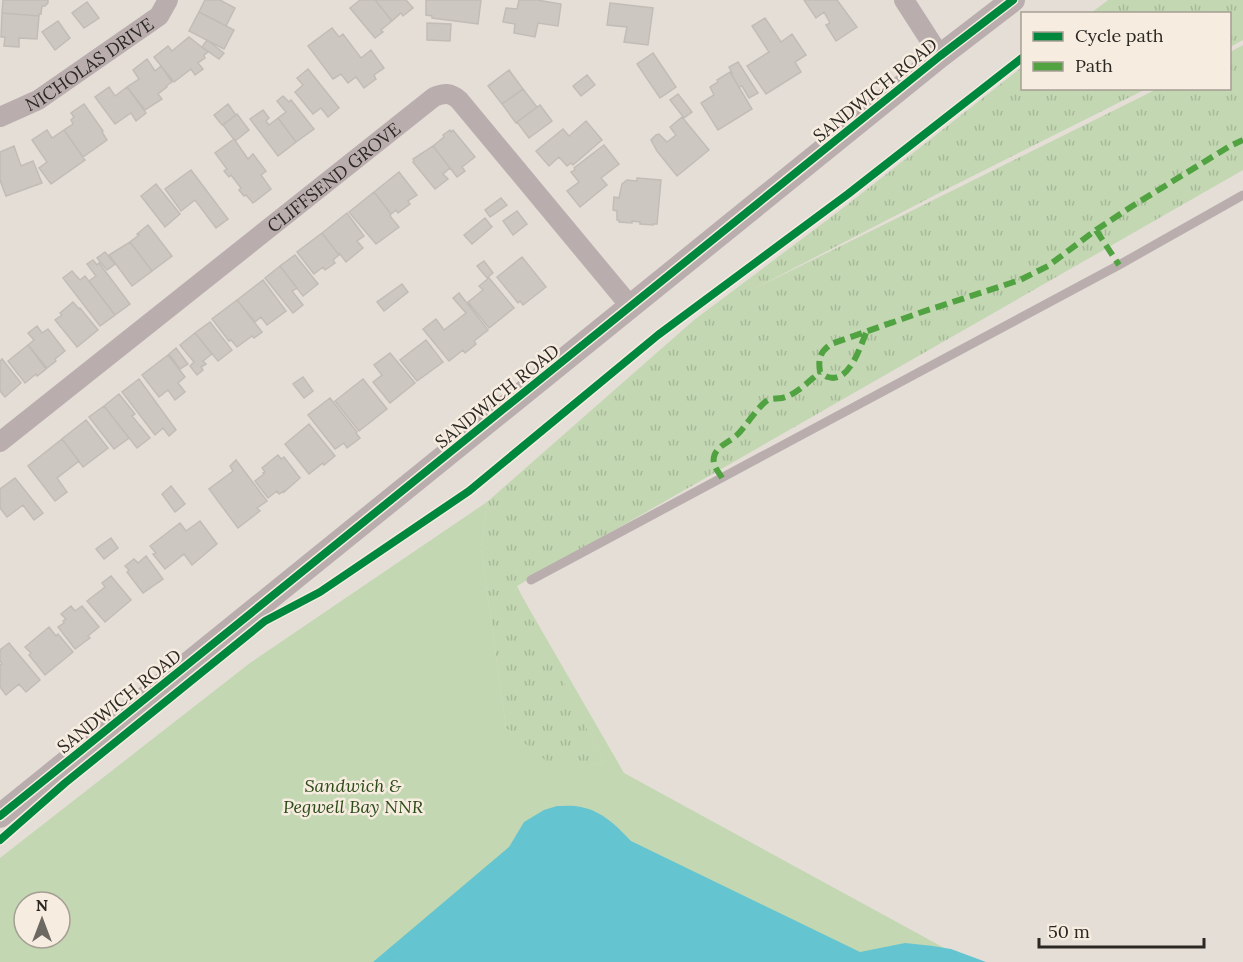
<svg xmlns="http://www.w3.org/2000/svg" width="1243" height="962" font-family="Lora,serif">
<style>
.grass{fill:url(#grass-tufts)}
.green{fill:#c3d7b2;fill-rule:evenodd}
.water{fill:#64c5d0}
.building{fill:#cdc7c2;stroke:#c2bcb7;stroke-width:1.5}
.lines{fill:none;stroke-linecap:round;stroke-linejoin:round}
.service{stroke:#baadae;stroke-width:9}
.minor{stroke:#baadae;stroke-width:20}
.tertiary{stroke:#baadae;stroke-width:24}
.quiet{stroke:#51a342;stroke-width:6;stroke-dasharray:12 6;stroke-linecap:butt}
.cycleway-casing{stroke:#f6ecdf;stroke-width:11}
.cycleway{stroke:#00873e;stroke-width:8}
.labels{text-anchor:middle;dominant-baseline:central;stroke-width:5;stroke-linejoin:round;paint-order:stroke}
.street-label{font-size:18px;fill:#2b2823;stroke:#f6ecdf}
.park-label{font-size:18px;font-style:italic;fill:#2a4a16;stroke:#f6ecdf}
</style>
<defs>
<pattern id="grass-tufts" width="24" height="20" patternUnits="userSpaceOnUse" patternTransform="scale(1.5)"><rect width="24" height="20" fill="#c3d7b2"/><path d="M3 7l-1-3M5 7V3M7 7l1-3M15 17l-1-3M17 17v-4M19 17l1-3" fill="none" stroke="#a8b999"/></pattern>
</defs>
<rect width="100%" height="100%" fill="#e4ded7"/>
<path class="grass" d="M1108,0H1243V40L1230,47V14L1091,13Z
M1243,45V170L517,586L604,763L555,769L506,728L481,548L487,502L694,320L847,205L1022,67V88L1146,89L947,189L746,293L1157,89L1230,88V52Z"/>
<path class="green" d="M487,502L481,548L506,728L555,768L604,763L516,586L624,773L970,962H0V858L250,663ZM24,902H60V938H24Z"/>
<path class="water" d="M557,806C564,806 573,805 581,807C602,811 617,826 631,841L860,952L905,943L933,946L951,949L986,962H373L509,847L524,822L544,810Z"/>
<path class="building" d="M3,0H48V3L45,6H42L41,14H39V16L2,13Z
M205,0H220L235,8L226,26L199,12Z
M360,0H375L392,21L381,30L383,32L375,38L350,8Z
M375,0H406L413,8L403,16L401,13L392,21Z
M426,0H481L478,24L432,18V16L426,15Z
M519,0H537L561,4L558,26L538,23L535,37L514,33L515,24L503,22L506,8L517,9Z
M804,0H837L857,27L836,41L826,25L830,23L824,12L816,18Z
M87,2L99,18L84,28L72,13Z
M610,3L653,8L648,45L624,42L627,27L607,25Z
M199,12L234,30L224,49L189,31Z
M2,13L39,16L37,39L19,38V47L4,46L5,37H1Z
M765,18L781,42L792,34L806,55L795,62L801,72L766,94L747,66L769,52L752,26Z
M58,21L70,38L55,50L42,32Z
M427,23L451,24L450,41L427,40Z
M332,28L339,37L343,34L361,58L371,50L384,68L374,75L376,79L364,88L356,77L348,83L341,74L333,79L308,46Z
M189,37L208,52L204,55L205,58L198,63L203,69L195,75L191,69L174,82L154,57L168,46L172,51Z
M207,40L224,53L219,59L202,47Z
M653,53L676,87L660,98L637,64Z
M147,59L155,71L161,66L172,82L166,86L167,87L158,94L162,99L145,110L127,87L139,79L133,70Z
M738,62L758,93L749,98L742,86L739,87L731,73H732L729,67Z
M308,69L339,108L328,117L321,108L313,114L295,92L303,85L297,78Z
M509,70L523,89L502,104L488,86Z
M730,72L752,109L718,130L701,103L714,95L710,87L718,82L717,80Z
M587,75L595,85L581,96L573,86Z
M109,87L115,96L127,87L146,113L136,121L131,113L115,124L95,97Z
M523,89L537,107L516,123L502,104Z
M678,94L692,112L684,118L670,100Z
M283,96L289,102L291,100L314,129L296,142L278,118L286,112L277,101Z
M84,104L103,131L102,132L107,140L83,157L64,130L73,124L71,120L74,117L71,113Z
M228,104L236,115L222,125L214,115Z
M540,105L552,121L529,138L517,122Z
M263,110L269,118L266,121L269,125L278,118L296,142L278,156L250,119Z
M237,114L249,130L235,141L223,125Z
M682,117L709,150L677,176L657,151L651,140L656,135L659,134L667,142L676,135L670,127Z
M586,121L602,140L573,165L571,163L567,166L559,157L549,166L536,151L563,129L569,136Z
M47,130L52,138L64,130L85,160L51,184L39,168L47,162L32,140Z
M450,130L451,132L453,130L475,157L462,167L465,171L457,177L433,146L444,137L443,135Z
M234,139L248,159L253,154L266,171L261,175L271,189L253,203L246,195L244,196L239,190L241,188L231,175L229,177L224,171L227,169L215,153Z
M604,145L619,164L601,178L607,185L580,207L567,191L579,182L571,172L575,170L574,168Z
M14,146L21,166L33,161L42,183L6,196L0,180V152Z
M433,146L450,168L443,174L448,179L435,189L413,162L414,161L413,159Z
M191,170L228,219L216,228L195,200L181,211L165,189Z
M399,172L417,195L408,201L410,204L398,213L396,210L391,214L374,192Z
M637,178L661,180L657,224H653V225L640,224V222L632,221V223L619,222V220H617V211L613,210L614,197L619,198L622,184L627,180L637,181Z
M156,184L180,214L165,227L141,196Z
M374,192L391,214L390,216L399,227L376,244L349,212Z
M501,198L507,205L490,217L485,210Z
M517,211L527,224L513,235L503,221Z
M347,213L364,236L357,241L363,248L346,262L340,254L339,255L322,233Z
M485,218L492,227L472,244L464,235Z
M148,225L172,256L152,271L130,242L139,235L137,234Z
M322,233L339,255L333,260L335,263L325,270L323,267L314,274L297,252Z
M130,242L152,271L132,286L109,255Z
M105,252L115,264L107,270L97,258Z
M295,255L318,284L303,296L280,266Z
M522,257L546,287L523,305L520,301L518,303L497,277Z
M93,260L97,265L99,263L130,304L115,315L89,281L96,276L87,264Z
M484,261L493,273L487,278L477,266Z
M280,266L297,288L292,291L303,305L293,313L265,278Z
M72,271L80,280L85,276L115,315L100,326L63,278Z
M489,278L514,308L489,328L468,302L483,290L479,286Z
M263,280L286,311L267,325L261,317L255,322L237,300Z
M402,284L408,292L384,311L377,302Z
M459,293L488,330L474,341L476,344L465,353L463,350L449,361L423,329L436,319L444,330L466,313L453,298Z
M237,300L262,332L254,338L252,336L237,347L231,340L229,341L212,319Z
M73,302L79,309L80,308L98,330L77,347L55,320L62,315L60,313Z
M210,322L232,350L218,361L195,333Z
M37,326L42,333L48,329L65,351L55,359L56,361L47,368L28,345L34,340L28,333Z
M195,333L212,354L203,361L206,364L201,367L203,370L197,375L190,366L194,362L180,345Z
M426,340L443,362L417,381L400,360Z
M28,345L46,369L37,376L36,374L25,383L8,361Z
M176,348L188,364L180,369L169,354Z
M390,353L415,383L390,403L373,382L382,375L374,365Z
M168,355L185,377L178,383L185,392L175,400L168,390L159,397L142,375Z
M2,359L21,383L5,397L0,391V361Z
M303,377L313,391L304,398L293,384Z
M139,379L176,430L169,436L163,428L155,435L122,392Z
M363,379L387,409L359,431L335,401Z
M119,394L135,414L132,416L150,438L137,448L104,406Z
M330,398L357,432L356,433L360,438L347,448L344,443L335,449L308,415Z
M104,406L129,438L114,449L89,417Z
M86,420L108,448L83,467L62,439Z
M309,424L335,456L324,465L323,463L309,474L285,444Z
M62,439L79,461L57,478L67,492L55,501L28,466Z
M278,455L281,459L284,457L300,478L284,492V491L279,494L277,491L268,498L255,481L264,474L263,473L265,472L262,468Z
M236,460L267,501L257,508L260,511L238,528L209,489L233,471L230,466Z
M15,478L43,513L34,520L23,505L7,517L0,508V489Z
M171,486L185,504L175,512L162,494Z
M200,521L217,544L192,565L184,554L165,569L153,554L156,553L150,546L180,523L186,531Z
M111,538L118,548L104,559L96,549Z
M146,556L163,579L143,593L127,572L129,570L125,566L134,559L138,563Z
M111,576L131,600L105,622L87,601L105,587L102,583Z
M71,606L75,611L82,606L99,627L88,636L90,638L75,649L58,627L64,623L63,621L66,619L61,614Z
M49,627L56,636L58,634L73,652L45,675L29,655L31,653L25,647Z
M9,643L40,680L26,692L19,684L6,695L0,687V665L2,664L0,661V650Z"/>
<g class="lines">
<path class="service" d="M531,580L1119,265L1243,195"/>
<g class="minor">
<path d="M904,0L940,56"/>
<path id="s1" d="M0,117L38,100L159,16L168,0"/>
<path id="s2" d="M0,442L434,97C444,93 450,92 459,100L631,307"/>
</g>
<path class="tertiary" d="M0,816L940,56L1013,0"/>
<path class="quiet" d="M1096,230L1119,265
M866,333C860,347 849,384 828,377C825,376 823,374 820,372C818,358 820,352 831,344L922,312L1020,280L1048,266L1096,230L1134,205L1230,146L1243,140
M722,478C718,471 712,465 714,457C716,446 730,442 737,435C746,426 759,405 768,400C773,398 777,399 782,398C796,395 809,381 820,372"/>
<g class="cycleway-casing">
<path id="cycleway" d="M0,816L940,56L1013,0
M0,840L65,783L265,621L320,592L469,491L658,335L848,194L1022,58"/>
</g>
<use href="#cycleway" class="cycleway"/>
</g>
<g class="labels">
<g class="street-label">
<text stroke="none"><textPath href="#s1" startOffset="104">NICHOLAS DRIVE</textPath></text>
<text transform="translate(875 90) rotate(-39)">SANDWICH ROAD</text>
<text stroke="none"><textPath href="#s2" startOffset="426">CLIFFSEND GROVE</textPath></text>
<text transform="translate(497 396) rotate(-39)">SANDWICH ROAD</text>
<text transform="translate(119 701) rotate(-39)">SANDWICH ROAD</text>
</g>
<g class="park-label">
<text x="353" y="785">Sandwich &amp;<tspan x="353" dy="21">Pegwell Bay NNR</tspan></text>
</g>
</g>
<rect x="1021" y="12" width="210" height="78" fill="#f6ecdf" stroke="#a59e94" stroke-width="1.5"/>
<rect x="1033" y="32" width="30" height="9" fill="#00873e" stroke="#a59e94" stroke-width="1.5"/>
<text x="1075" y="42" font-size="18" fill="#2b2823">Cycle path</text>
<rect x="1033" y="62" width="30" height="9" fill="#51a342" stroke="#a59e94" stroke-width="1.5"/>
<text x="1075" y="72" font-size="18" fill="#2b2823">Path</text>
<g transform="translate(42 920)"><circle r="28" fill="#f6ecdf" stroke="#a59e94" stroke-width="1.5"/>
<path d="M0-4.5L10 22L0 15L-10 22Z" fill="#6c6862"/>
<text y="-9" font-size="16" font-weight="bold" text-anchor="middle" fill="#2b2823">N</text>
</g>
<path d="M1039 938v9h165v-9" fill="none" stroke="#2b2823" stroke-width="3"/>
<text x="1048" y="938" font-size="18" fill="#2b2823" stroke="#f6ecdf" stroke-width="4.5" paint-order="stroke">50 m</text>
</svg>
